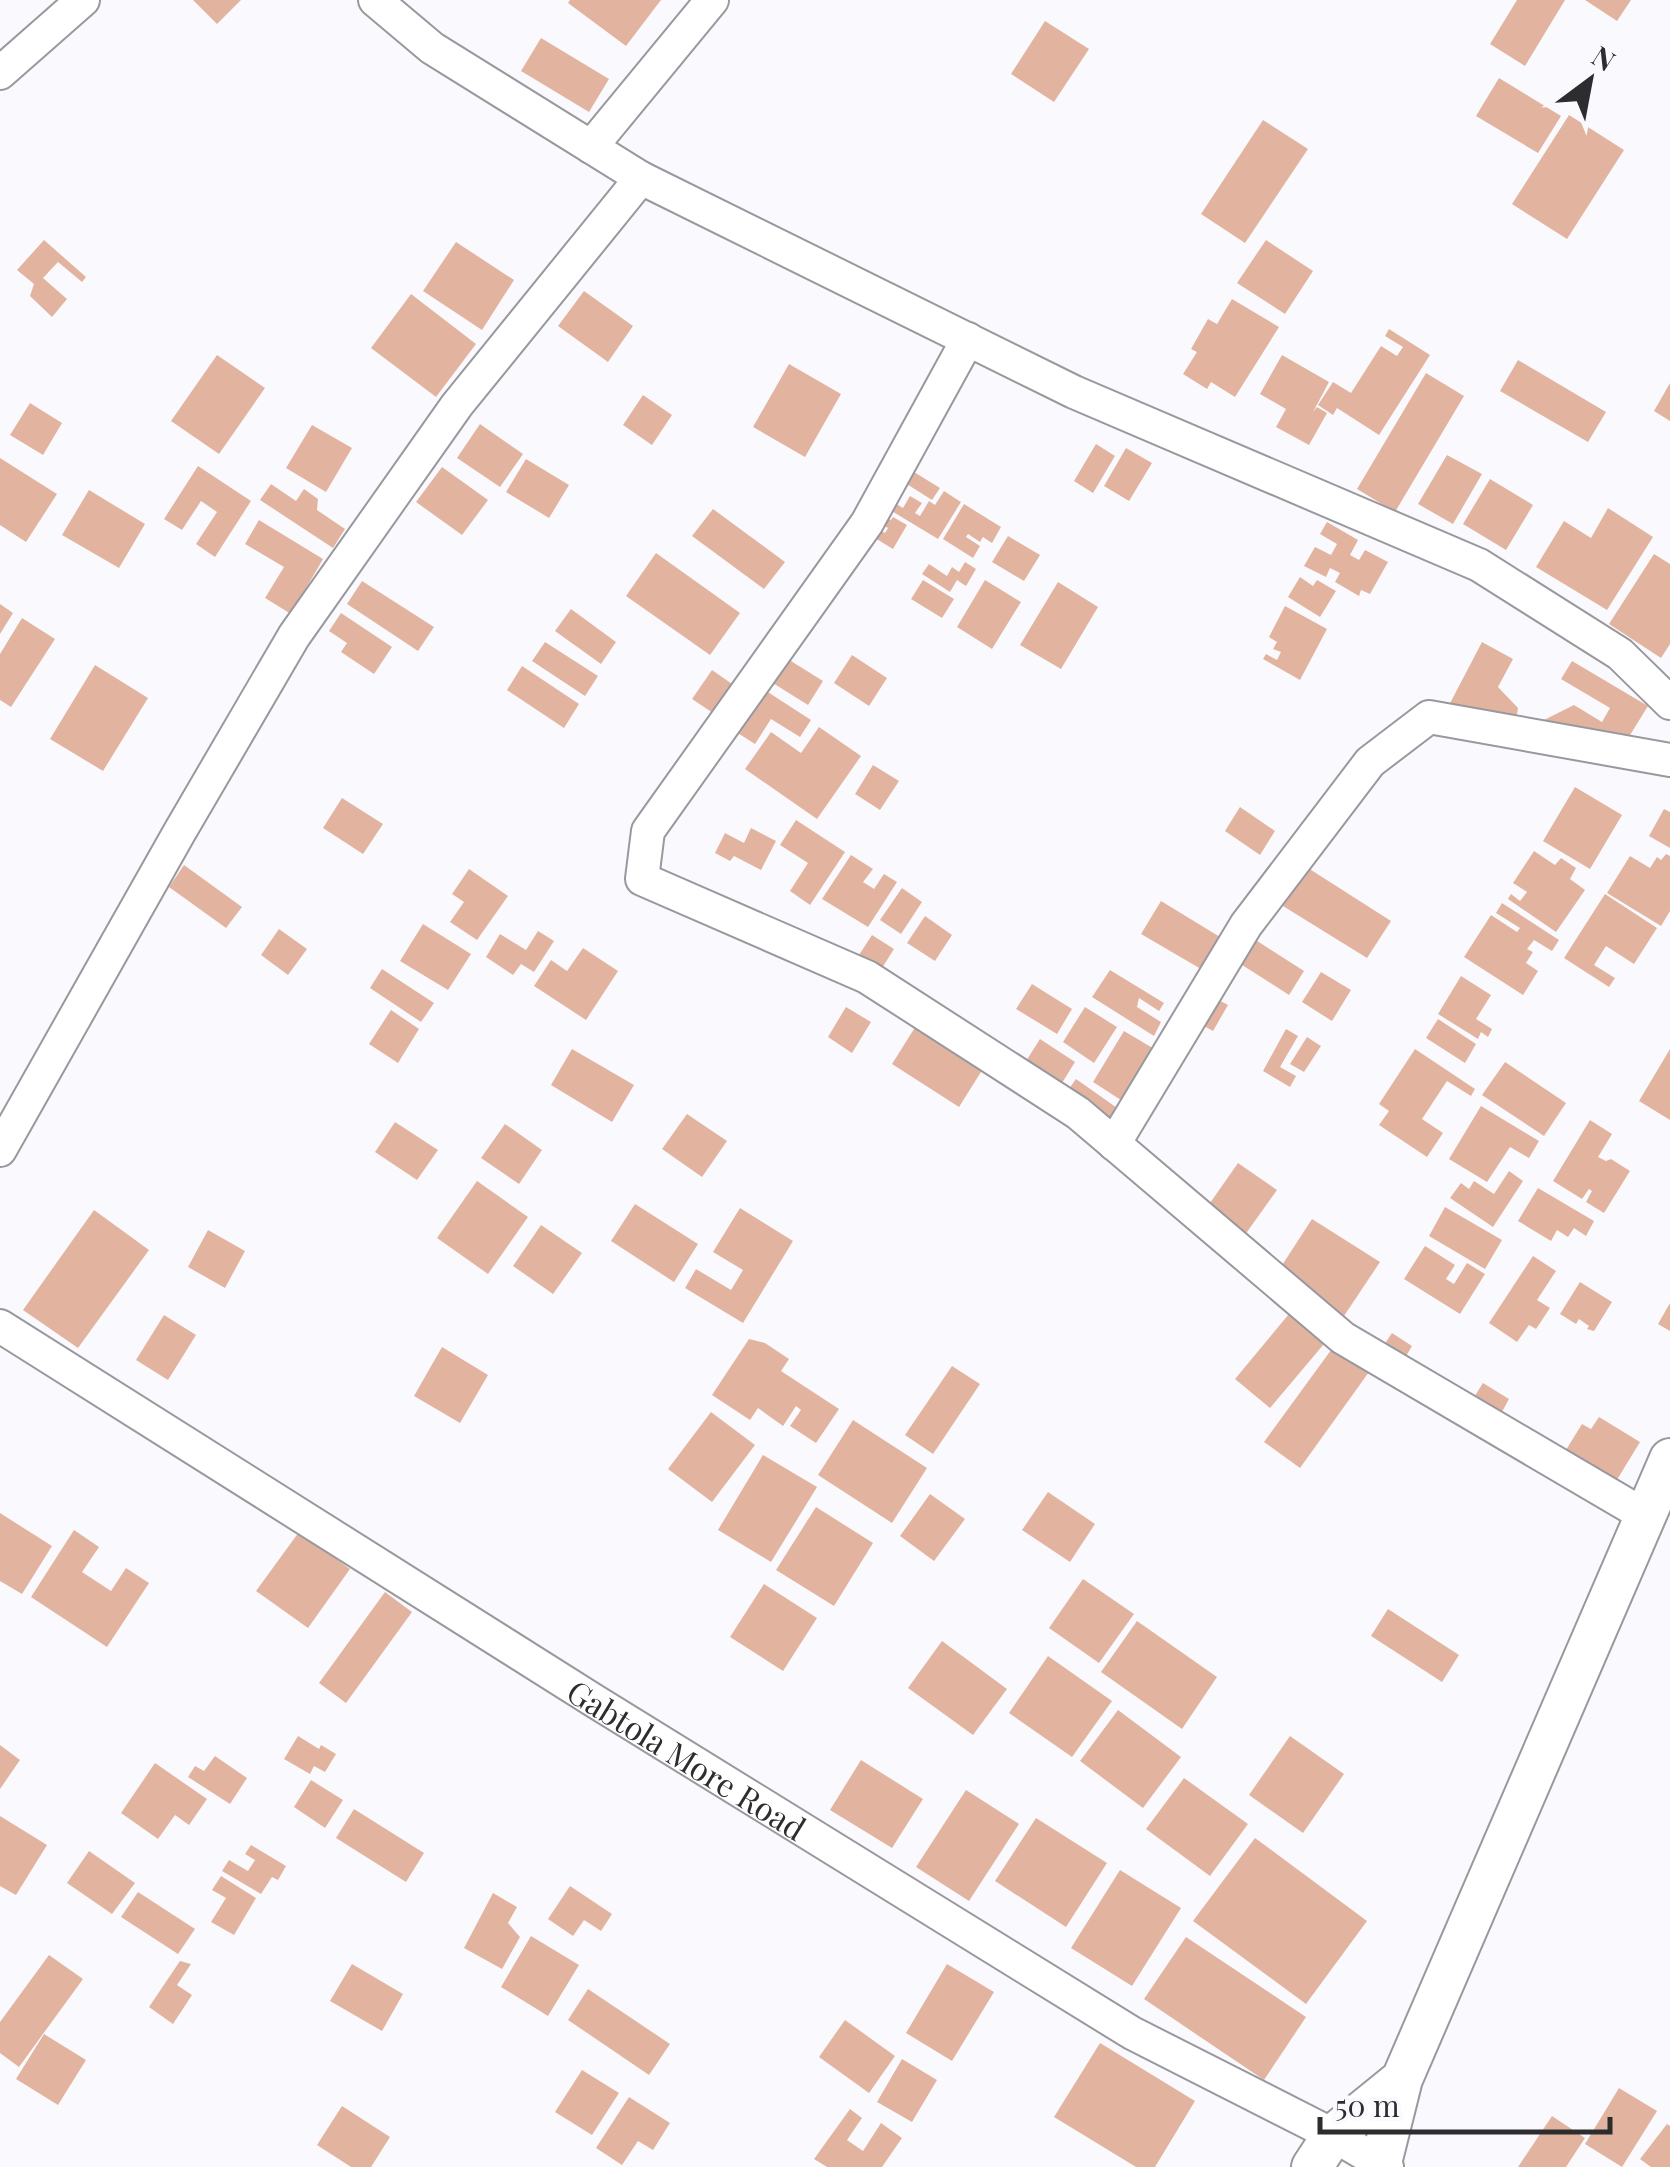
<svg xmlns="http://www.w3.org/2000/svg" width="1670" height="2167" font-family="'Playfair Display',serif">
<style>
.building{fill:#e2b49f}
.lines{fill:none;stroke-linecap:round;stroke-linejoin:round}
.minor-casing{stroke:#98989e;stroke-width:36}
.tertiary-casing{stroke:#98989e;stroke-width:44}
.minor{stroke:#fff;stroke-width:32}
.tertiary{stroke:#fff;stroke-width:40}
.labels{text-anchor:middle;dominant-baseline:central;stroke-width:9;stroke-linejoin:round;paint-order:stroke}
.street-label{font-size:32px;fill:#2d2d2f;stroke:#fafafe}
</style>
<rect width="100%" height="100%" fill="#fafafe"/>
<path class="building" d="M193,0H241L217,24Z
M570,0H661L626,46L568,3Z
M1517,0H1565L1525,66L1490,44Z
M1585,0H1631L1617,21Z
M1045,21L1089,49L1054,102L1011,74Z
M541,38L609,79L589,112L521,71Z
M1499,78L1561,116L1538,153L1476,116Z
M1569,115L1624,150L1567,239L1512,204Z
M1263,120L1308,149L1245,243L1201,214Z
M44,240L86,277L82,282L58,262L43,278L67,299L52,317L30,296L34,284L17,270Z
M1266,240L1313,271L1285,314L1237,283Z
M456,242L514,280L482,330L423,291Z
M584,291L633,326L608,362L558,326Z
M411,294L476,344L436,397L371,348Z
M1232,299L1279,327L1235,397L1211,382L1207,389L1183,374L1197,352L1191,349L1208,319L1217,324Z
M1389,329L1430,355L1379,435L1337,408L1333,415L1318,405L1333,382L1351,393L1381,346L1397,356L1403,347L1385,336Z
M217,355L265,388L219,454L171,421Z
M1282,355L1329,382L1313,412L1317,407L1327,413L1309,445L1276,427L1286,409L1260,394Z
M1518,360L1606,412L1588,442L1500,391Z
M789,364L841,394L805,457L753,427Z
M1426,373L1464,396L1395,512L1357,489Z
M1670,383V421L1654,411Z
M643,395L672,415L652,445L623,425Z
M30,403L62,423L43,455L10,435Z
M480,424L523,454L500,487L457,458Z
M312,425L352,448L326,492L286,468Z
M1096,444L1115,456L1093,493L1074,481Z
M1126,448L1152,463L1129,501L1104,486Z
M1447,455L1482,474L1453,524L1418,504Z
M0,458L57,494L26,542L0,525Z
M526,459L569,485L549,518L506,492Z
M198,466L251,501L215,557L196,544L217,512L201,501L182,530L164,519Z
M442,467L488,500L462,535L416,502Z
M909,469L940,488L932,500L902,481Z
M1490,479L1533,505L1506,550L1463,524Z
M271,484L296,501L304,489L318,499L317,510L345,529L333,548L260,500Z
M89,490L145,524L119,568L62,535Z
M944,491L961,502L938,539L885,507L890,500L903,508L910,496L922,503L915,513L920,516L929,501L935,505Z
M964,504L1001,527L992,543L983,537L980,542L968,534L966,537L980,546L973,558L943,539Z
M1608,508L1653,537L1607,610L1536,567L1564,521L1591,538Z
M713,509L785,562L764,589L692,536Z
M879,514L891,520L893,517L907,525L893,549L870,535L874,527L885,533L888,528L875,521Z
M259,520L323,559L291,614L265,598L284,567L245,544Z
M1327,522L1358,540L1350,555L1359,560L1365,550L1388,562L1370,594L1361,590L1359,596L1335,582L1340,573L1330,568L1326,577L1304,566L1315,547L1331,555L1337,544L1320,534Z
M1008,536L1040,555L1024,581L992,562Z
M656,553L740,613L710,655L626,596Z
M1654,554L1670,564V644L1661,658L1609,624Z
M965,562L976,569L966,586L957,580L950,592L922,574L929,564L947,576L952,567L959,572Z
M1300,577L1313,586L1317,580L1336,591L1320,617L1288,597Z
M923,580L954,599L942,618L911,599Z
M985,580L1021,602L992,649L957,627Z
M362,581L434,627L418,651L347,604Z
M1058,582L1098,607L1061,669L1020,645Z
M0,604L13,613L0,634Z
M1285,606L1327,629L1300,680L1263,659L1266,654L1277,660L1281,652L1273,649L1277,642L1269,637Z
M571,609L616,642L601,664L555,631Z
M341,613L392,647L374,674L341,652L347,643L329,631Z
M22,618L55,639L11,707L0,700V654Z
M545,642L598,676L585,696L532,661Z
M1482,642L1513,659L1498,687L1518,708L1516,721L1447,709Z
M852,655L887,678L869,706L834,683Z
M783,656L823,681L808,705L768,680Z
M1572,661L1648,706L1627,740L1540,722L1574,705L1602,722L1610,708L1561,679Z
M95,665L148,698L103,771L50,739Z
M522,666L579,704L564,728L507,690Z
M712,670L735,686L716,715L692,699Z
M760,687L811,720L800,737L771,719L755,744L733,730Z
M819,727L861,756L817,819L745,769L771,732L801,753Z
M873,765L899,781L880,810L855,794Z
M1575,787L1622,815L1590,869L1543,841Z
M342,798L383,824L363,854L323,828Z
M1240,807L1275,831L1260,855L1225,831Z
M1664,809L1670,812V848L1649,836Z
M796,820L845,852L810,905L790,891L808,863L780,845Z
M751,828L776,841L761,870L734,856L730,861L715,853L725,833L744,843Z
M1534,851L1555,865L1561,858L1576,868L1570,879L1585,890L1556,932L1508,899L1511,894L1520,901L1527,892L1513,883Z
M1666,854L1670,856V911L1661,926L1607,893L1630,856L1650,868L1657,857L1661,860Z
M851,855L873,869L863,882L874,889L884,874L897,882L868,927L822,899Z
M184,865L242,907L226,928L169,887Z
M1308,868L1391,921L1367,958L1283,906Z
M469,869L508,896L477,940L450,922L464,902L452,894Z
M902,888L922,902L901,934L880,920Z
M1605,894L1657,928L1634,964L1606,946L1594,965L1615,978L1609,987L1564,958Z
M1161,901L1220,937L1201,969L1141,934Z
M1502,903L1559,940L1552,951L1534,940L1527,949L1533,952L1526,963L1538,971L1523,995L1464,957L1491,915L1517,932L1520,928L1496,913Z
M925,916L952,935L935,961L907,943Z
M423,924L471,954L448,990L400,961Z
M279,929L307,949L288,975L261,955Z
M538,931L554,941L534,972L521,964L513,975L486,957L500,934L526,950Z
M872,935L894,949L877,976L855,961Z
M1254,939L1304,971L1289,995L1239,963Z
M583,948L618,971L586,1020L534,986L551,960L567,971Z
M382,969L434,1003L421,1022L370,988Z
M1110,970L1164,1003L1159,1011L1139,998L1137,1007L1161,1022L1154,1036L1092,997Z
M1321,972L1351,990L1332,1021L1302,1002Z
M1461,976L1491,995L1476,1019L1492,1029L1488,1037L1481,1032L1478,1039L1438,1014Z
M1032,984L1072,1009L1057,1034L1016,1009Z
M1211,996L1228,1005L1213,1031L1197,1022Z
M846,1007L871,1022L852,1053L828,1037Z
M1085,1007L1117,1027L1094,1063L1063,1042Z
M391,1010L419,1029L398,1063L369,1044Z
M1438,1019L1476,1044L1465,1063L1426,1038Z
M919,1021L986,1064L959,1107L892,1064Z
M1286,1029L1298,1036L1280,1067L1296,1076L1290,1087L1263,1071Z
M1124,1031L1156,1050L1124,1102L1093,1082Z
M1307,1037L1321,1046L1304,1072L1290,1064Z
M1040,1039L1075,1062L1057,1091L1021,1069Z
M572,1049L634,1085L612,1122L551,1085Z
M1415,1049L1475,1089L1471,1096L1447,1081L1422,1119L1443,1133L1427,1157L1379,1125L1389,1111L1379,1104Z
M1670,1049V1120L1639,1101Z
M1505,1062L1566,1103L1544,1136L1482,1095Z
M1076,1079L1120,1110L1107,1128L1063,1097Z
M1481,1106L1539,1141L1529,1158L1510,1147L1487,1182L1449,1159Z
M687,1114L727,1141L702,1177L662,1149Z
M1590,1120L1612,1134L1598,1157L1606,1161L1611,1159L1630,1171L1604,1213L1586,1202L1592,1191L1589,1189L1582,1199L1553,1181Z
M395,1122L438,1150L417,1180L375,1152Z
M505,1124L542,1150L519,1184L481,1158Z
M1238,1163L1277,1190L1242,1239L1203,1213Z
M1509,1171L1523,1181L1493,1227L1450,1198L1461,1183L1469,1189L1474,1181L1494,1194Z
M477,1181L528,1217L488,1274L437,1238Z
M1538,1188L1594,1221L1586,1236L1574,1228L1568,1237L1557,1230L1551,1241L1518,1221Z
M635,1204L698,1244L674,1282L611,1241Z
M1445,1207L1502,1240L1485,1269L1429,1236Z
M740,1208L793,1241L743,1323L685,1288L696,1269L731,1290L743,1270L713,1252Z
M94,1210L149,1250L78,1348L23,1310Z
M1312,1219L1380,1262L1344,1316L1277,1273Z
M541,1225L582,1253L553,1294L513,1266Z
M208,1230L245,1251L225,1288L188,1267Z
M1425,1246L1455,1265L1446,1279L1454,1284L1467,1263L1485,1274L1460,1314L1404,1279Z
M1533,1256L1556,1271L1537,1300L1550,1308L1536,1329L1529,1325L1517,1342L1489,1323Z
M1580,1282L1612,1302L1594,1331L1587,1329L1589,1326L1579,1319L1576,1324L1560,1314Z
M1670,1303V1331L1658,1324Z
M1289,1314L1324,1344L1270,1408L1235,1379Z
M164,1315L196,1335L168,1380L136,1360Z
M1392,1333L1412,1346L1405,1358L1378,1354Z
M749,1339L765,1343L789,1359L781,1371L839,1409L816,1443L790,1426L801,1410L796,1406L783,1426L758,1408L750,1420L712,1395Z
M1334,1346L1369,1372L1300,1468L1264,1442Z
M442,1347L488,1375L460,1423L414,1396Z
M952,1366L980,1384L933,1454L905,1435Z
M1483,1383L1509,1399L1498,1419L1471,1402Z
M711,1412L755,1445L712,1502L668,1469Z
M1599,1417L1640,1442L1615,1483L1561,1458L1582,1424L1591,1429Z
M853,1420L927,1468L892,1523L818,1475Z
M763,1455L817,1487L771,1562L718,1530Z
M1048,1492L1095,1524L1070,1562L1022,1530Z
M930,1494L965,1519L934,1561L900,1536Z
M816,1507L873,1543L834,1606L776,1570Z
M0,1513L52,1546L22,1594L0,1581Z
M74,1530L99,1547L82,1572L111,1591L126,1568L149,1583L107,1647L31,1597Z
M299,1532L350,1569L308,1628L256,1591Z
M1083,1579L1134,1614L1099,1663L1049,1628Z
M764,1584L817,1618L783,1671L730,1637Z
M385,1592L412,1612L346,1703L319,1683Z
M1388,1609L1459,1655L1442,1682L1371,1636Z
M1137,1621L1217,1677L1182,1729L1101,1672Z
M942,1641L1007,1689L973,1735L908,1688Z
M1048,1656L1112,1701L1072,1757L1009,1713Z
M1118,1710L1181,1757L1143,1808L1080,1761Z
M298,1736L319,1749L321,1745L336,1754L325,1772L314,1766L310,1774L284,1759Z
M1290,1736L1344,1774L1303,1833L1249,1795Z
M0,1745L20,1760L0,1789Z
M215,1756L247,1778L230,1804L188,1777L195,1766L204,1771Z
M861,1760L923,1799L892,1848L830,1810Z
M155,1763L207,1799L189,1825L175,1815L158,1839L121,1813Z
M1184,1778L1248,1824L1210,1876L1146,1829Z
M311,1780L343,1800L325,1828L294,1807Z
M966,1790L1019,1824L969,1901L916,1867Z
M354,1809L424,1853L406,1882L336,1838Z
M0,1816L47,1845L16,1895L0,1886Z
M1036,1818L1107,1863L1066,1927L995,1881Z
M1255,1838L1367,1921L1306,2004L1193,1921Z
M251,1845L286,1866L278,1880L272,1877L261,1894L222,1871L229,1860L248,1871L255,1860L245,1854Z
M89,1851L135,1883L112,1914L67,1883Z
M1120,1870L1181,1908L1132,1986L1071,1948Z
M221,1876L256,1898L234,1935L211,1922L226,1898L212,1890Z
M570,1886L612,1914L601,1931L584,1920L573,1936L548,1919Z
M138,1892L195,1929L178,1954L121,1917Z
M493,1893L517,1907L508,1923L520,1937L502,1969L464,1948Z
M531,1936L579,1965L548,2016L501,1987Z
M1186,1937L1306,2017L1264,2080L1144,1999Z
M49,1955L83,1979L19,2067L0,2053V2022Z
M180,1961L191,1964L177,1985L192,1995L173,2024L149,2007Z
M352,1964L403,1994L382,2031L330,2001Z
M947,1964L994,1992L952,2061L906,2033Z
M588,1989L670,2044L649,2075L568,2020Z
M845,2020L895,2056L869,2093L819,2057Z
M44,2034L86,2060L58,2105L16,2079Z
M1100,2043L1195,2101L1155,2167H1136L1054,2117Z
M902,2059L937,2080L912,2122L877,2102Z
M582,2070L619,2093L592,2135L555,2112Z
M1619,2088L1657,2111L1622,2167L1585,2144Z
M629,2097L670,2123L653,2150L638,2141L622,2165L596,2148Z
M342,2106L390,2137L371,2167H351L317,2145Z
M850,2109L862,2118L847,2140L863,2151L881,2123L902,2138L882,2167H827L814,2159Z
M1552,2116L1585,2138L1566,2167H1518Z
M1667,2124L1670,2126V2167H1651L1640,2159Z"/>
<g class="lines">
<g class="minor-casing">
<g id="minor">
<path d="M375,0L432,48L641,178L1074,392L1479,565L1620,654L1670,703"/>
<path d="M0,73L83,0"/>
<path d="M591,147L712,0"/>
<path d="M968,339L867,523L648,831L642,879L867,977L1078,1113L1343,1338L1646,1516"/>
<path d="M1114,1144L1246,925L1370,762L1429,717L1670,760"/>
<path d="M0,1150L179,833L294,636L457,405L641,178"/>
<path id="s1" d="M0,1326L593,1700L1132,2033L1333,2135L1387,2167"/>
</g>
</g>
<g class="tertiary-casing">
<path id="tertiary" d="M1312,2167L1333,2135L1402,2079
M1380,2167L1402,2079L1670,1459"/>
</g>
<use href="#minor" class="minor"/>
<use href="#tertiary" class="tertiary"/>
</g>
<g class="labels">
<g class="street-label">
<text stroke="none"><textPath href="#s1" startOffset="812">Gabtola More Road</textPath></text>
</g>
</g>
<g transform="translate(1590 80) rotate(32)" stroke="#fafafe" stroke-width="8" paint-order="stroke">
<path d="M0-8L18 38L0 25L-18 38Z" fill="#2d2d2f"/>
<text y="-15" font-size="28" font-weight="bold" text-anchor="middle" fill="#2d2d2f">N</text>
</g>
<path d="M1320 2117v15h290v-15" fill="none" stroke="#2d2d2f" stroke-width="5"/>
<text x="1335" y="2117" font-size="30" fill="#2d2d2f" stroke="#fafafe" stroke-width="8" paint-order="stroke">50 m</text>
</svg>
